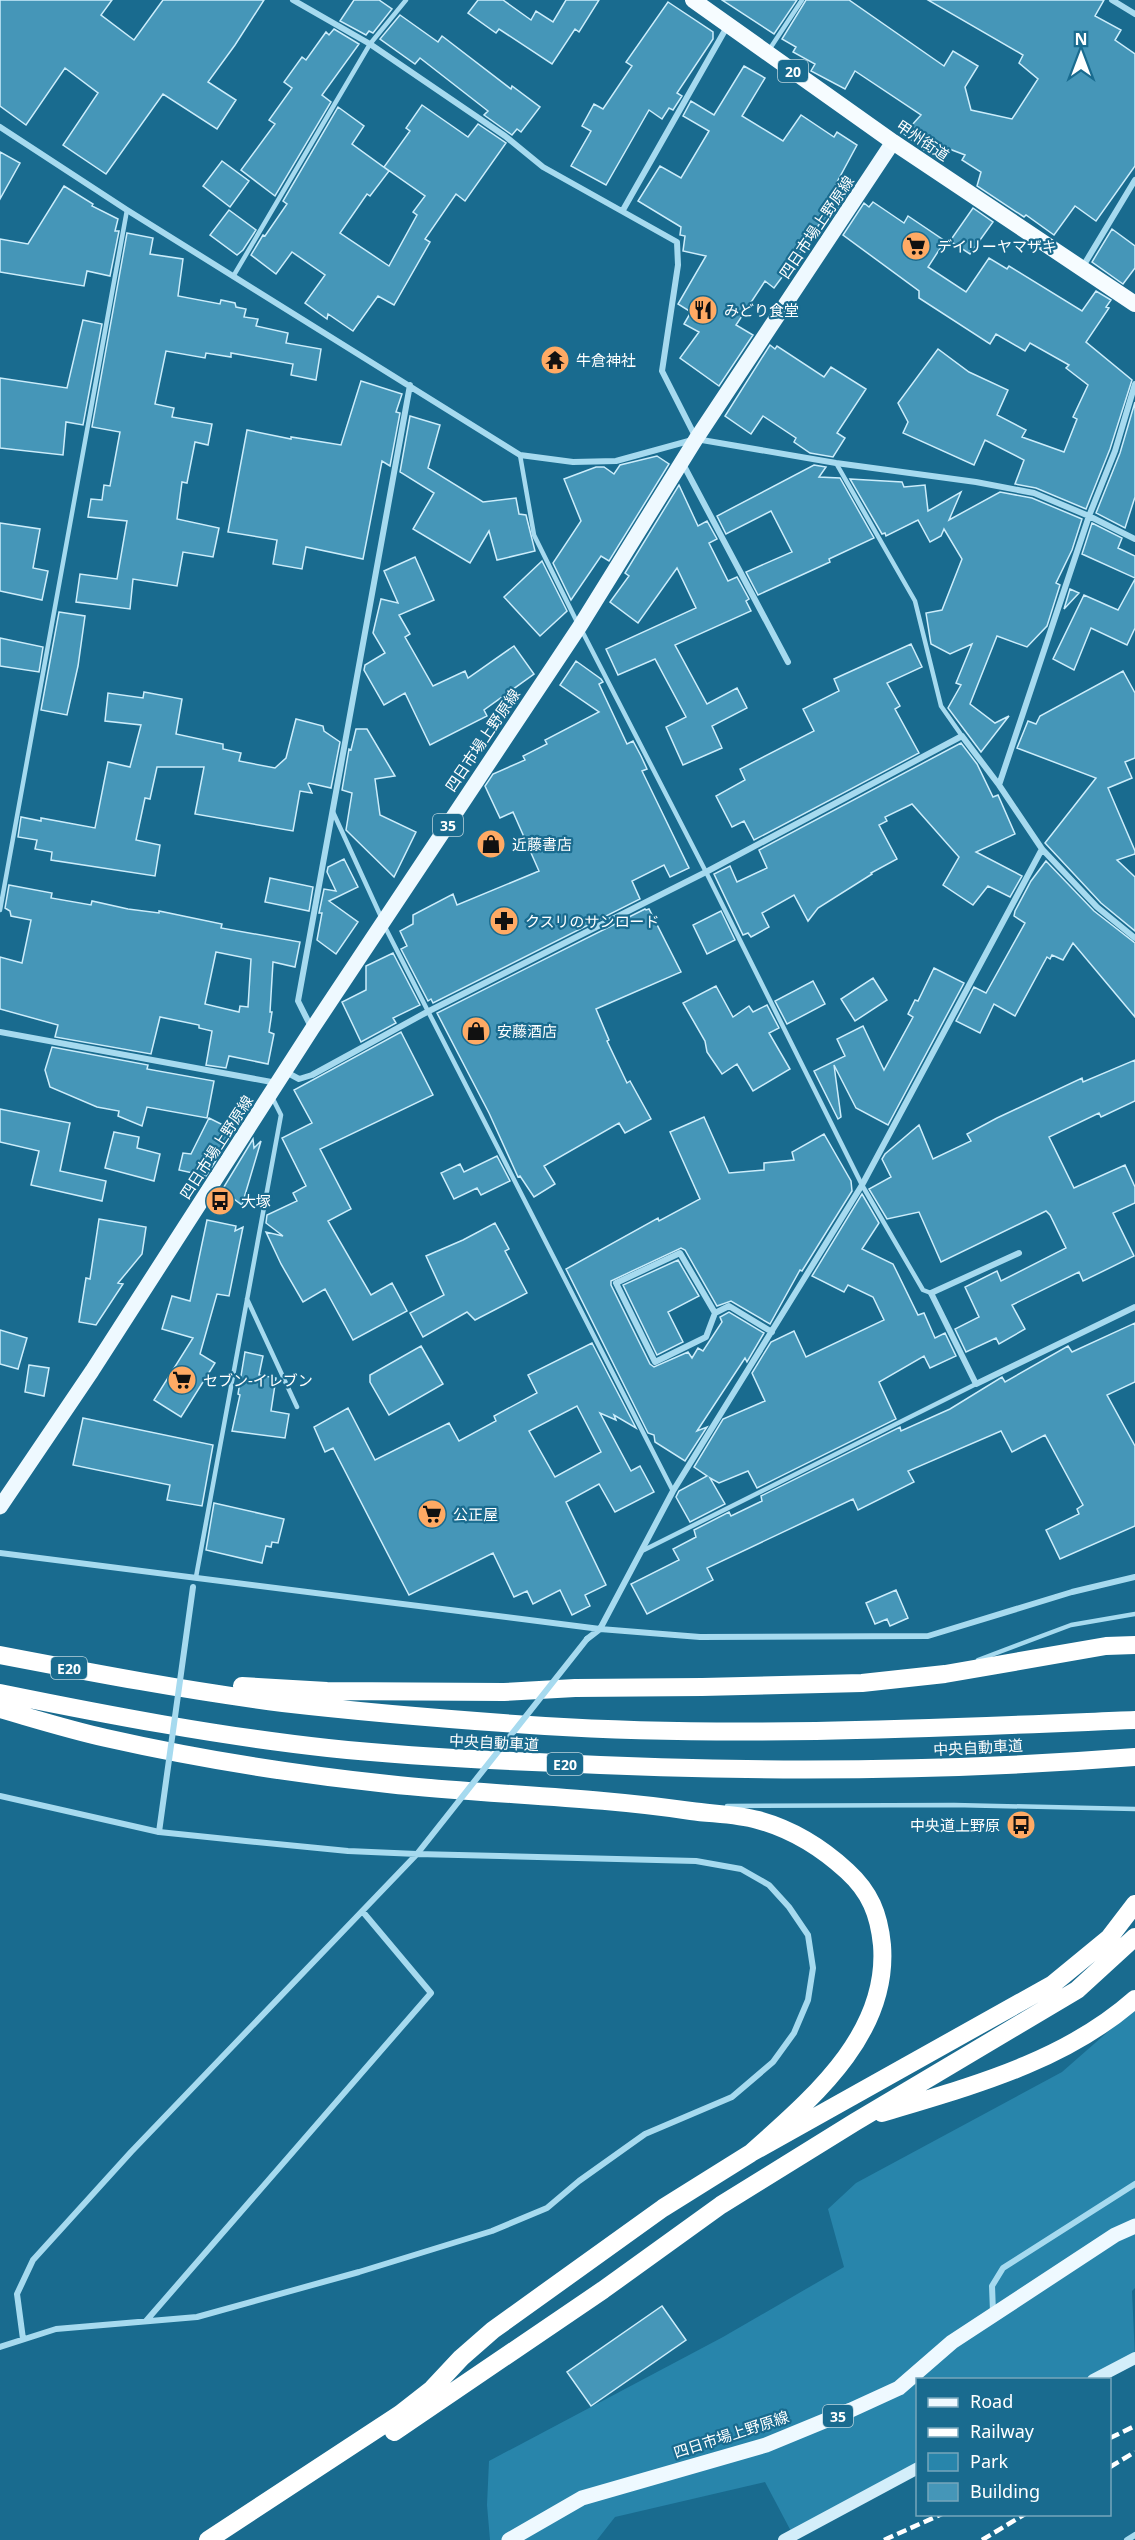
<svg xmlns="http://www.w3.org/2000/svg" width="1135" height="2540" font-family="'Noto Sans','Noto Sans JP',sans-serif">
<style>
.green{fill:#2885ab}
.building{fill:#4596b8;stroke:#ccedfb;stroke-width:1.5;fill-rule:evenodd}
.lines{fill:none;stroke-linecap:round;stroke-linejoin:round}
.service{stroke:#a6daef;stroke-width:4.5}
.minor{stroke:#a6daef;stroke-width:6}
.secondary{stroke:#d3eefa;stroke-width:12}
.primary{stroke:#eef9ff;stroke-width:15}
.trunk{stroke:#f6fcff;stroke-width:16}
.motorway{stroke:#fff;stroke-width:18}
.rail{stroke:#fff;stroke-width:4.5;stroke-dasharray:10 4.5;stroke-linecap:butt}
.minor-bridge{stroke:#a6daef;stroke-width:6}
.labels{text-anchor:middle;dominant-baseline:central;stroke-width:4.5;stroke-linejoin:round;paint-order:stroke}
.shield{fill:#196b8f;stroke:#bad3dd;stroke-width:1.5}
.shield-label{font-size:14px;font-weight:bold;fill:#fff}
.street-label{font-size:15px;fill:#fff;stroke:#196b8f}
.poi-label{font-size:15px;fill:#fff;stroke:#196b8f;text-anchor:start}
</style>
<rect width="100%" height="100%" fill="#196b8f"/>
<path class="green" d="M1135,2008V2288L1132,2291L1135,2358L1093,2379L918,2380L917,2468L793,2535L765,2482L615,2517L597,2540H490L487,2505L489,2461L723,2337L844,2267L828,2209L856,2183L1062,2072Z"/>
<path class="building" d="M0,0H112L101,15L134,40L163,0H264L235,45L208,82L236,100L217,129L163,94L106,174L63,145L98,93L65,68L26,125L0,106Z
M354,0H379L392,9L373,33L369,31L366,35L340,21Z
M478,0H503L531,20L536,11L553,22L566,0H599L579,32L575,29L552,64L499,29L496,33L468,13Z
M722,0H797L774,34Z
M806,0H849L944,66L953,51L978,66L965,87L971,110L1012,119L1038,79L1019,63L1023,55L928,0H1104L1095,16L1121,30L1115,40L1135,54V166L1096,221L1075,206L1054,235L1026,215L1024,217L977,186L981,172L962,160L965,155L931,142L924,150L904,134L921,115L855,71L845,89L811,71L815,64L793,52L796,47L782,39Z
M668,2L713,32V39L677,93L682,96L673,110L669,108L662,119L649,110L606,185L571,166L591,131L582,126L594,104L603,109L632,66L626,62Z
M400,15L438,42L442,36L511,89L512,86L540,107L521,132L517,129L512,135L484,115L488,111L420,58L415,64L380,39Z
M334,29L359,44L322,95L331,102L275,196L241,170L275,124L269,120L292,88L284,82L302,57L306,60L326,32L329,35Z
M744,66L765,78L742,116L783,141L801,115L834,137L837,132L857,145L836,184L848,192L827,224L822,220L798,256L800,257L791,271L788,269L774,288L765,281L736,325L753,335L719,386L680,358L699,332L684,324L691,312L678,304L706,256L683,251L685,236L680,235L681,227L638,201L660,166L681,178L709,131L683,116L691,101L714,115Z
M422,105L468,137L478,124L506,143L465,201L456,194L425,239L430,242L394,305L378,296L353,331L328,314L327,319L305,303L325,275L292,252L276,274L251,255L263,235L265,236L287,204L283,201L338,107L364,126L352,144L389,171L370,196L367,194L340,233L389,266L417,215L413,212L425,196L384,167L410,131L406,128Z
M0,152L20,163L0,199Z
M222,161L249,181L230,207L203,186Z
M64,186L93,204L92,206L118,219L115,231H119L110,276L87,271L84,286L0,272V239L28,244Z
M873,202L904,223L908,216L945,241L928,267L966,292L989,258L1007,269L1009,266L1082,311L1096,291L1111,300L1106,307L1109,308L1086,342L1132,380L1110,449L1086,509L1036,488L1015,484L1024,460L985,440L974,465L903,433L908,422L898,403L938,349L969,372L1008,390L997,415L1026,430L1022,437L1064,452L1077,419L1073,417L1088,385L1066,368L1069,365L1030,343L1025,351L996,334L990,344L919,298V291L843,235L864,203L869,207Z
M973,208L993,222L970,254L950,241Z
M229,210L256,230L243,250L237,255L210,235Z
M1112,229L1135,246V268L1123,284L1092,262Z
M127,233L153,238L150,254L183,259L178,296L220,304L221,300L235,303L236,307L246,309L244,317L258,319L256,326L288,333L286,343L321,349L316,380L291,375L293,364L231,353V357L206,353L205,358L166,351L155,404L174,408L172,417L212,424L208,445L195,442L187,483L182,482L177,519L219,528L213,557L183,552L177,586L133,579L130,609L76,602L80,574L117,579L127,521L88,517L91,499L102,500L104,485L110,486L120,432L92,427Z
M83,320L102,324L83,425L66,422L63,455L0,448V378L67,388Z
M770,345L775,349L777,346L824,377L831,367L866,389L837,433L845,438L833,457L810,453L794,442L796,438L763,416L751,434L725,416Z
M361,381L402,394L396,412L400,413L390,466L382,461L363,559L306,547L302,569L273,564L277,540L228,532L247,430L291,439V437L341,445Z
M1135,402V497L1125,528L1096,513L1120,453Z
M410,416L440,425L428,468L483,502L516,498L519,514L526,515L535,551L497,560L489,531L470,563L413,529L434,493L400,472Z
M657,456L669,464L609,561L601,556L571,600L553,563L581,521L564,479L596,467H604L614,474L620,465Z
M814,465L826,467L819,477L840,478L874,538L829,559L830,562L758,595L746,572L792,552L771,511L726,534L717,516Z
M850,479L902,482L904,487L925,485L928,511L961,492L949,520L1000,492L1032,498L1082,519L1072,550L1056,583L1060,585L1047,626L1027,647L997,636L970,704L995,723L1009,716L981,752L948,708L961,685L956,683L972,644L950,654L931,644L926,613L942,610L962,559L944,529L941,536L930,542L918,520L886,536L885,533L882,534Z
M679,485L698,526L707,521L717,539L709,543L728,581L737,577L749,599L746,601L751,611L675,645L707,704L737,688L747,708L712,726L722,748L683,765L666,727L686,717L655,659L618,675L606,649L696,608L677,568L638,623L610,602L629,576L625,573Z
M0,523L40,529L33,568L48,571L42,600L0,591Z
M1092,523L1122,538L1118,548L1135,556V578L1082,554Z
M415,557L434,600L399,615L410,634L405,637L433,686L465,671L468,678L514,646L534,674L484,710L487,716L430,745L405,693L384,705L364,670L365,665L385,653L373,633L381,599L398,603L384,571Z
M542,561L567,611L540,636L504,597Z
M1135,579V628L1127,645L1091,628L1074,670L1053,659L1084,595L1118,610Z
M1070,589L1079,593L1064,609Z
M59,612L85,616L78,666L67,715L41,710Z
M0,638L43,647L39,672L0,666Z
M911,644L922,667L887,683L900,706L895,709L919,753L754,840L744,821L732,827L716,796L745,780L740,769L814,731L803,709L839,691L834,679Z
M576,661L601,679L603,682L599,684L627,744L633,741L641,756L647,769L642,771L689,868L670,877L664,865L632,881L640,899L433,1003L431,999L428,1001L401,949L407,946L400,931L413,924V915L453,894L457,905L539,871L513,812L500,818L485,786L493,774L525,760L523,756L547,744L545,740L599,712L560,685Z
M1123,671L1135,693V758L1125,762L1132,778L1108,788L1135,851V854L1117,860L1135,877V931L1101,903L1045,843L1096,778L1017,748L1028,721L1036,724L1040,716Z
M144,692L182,699L176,734L223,744V749L241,753L239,761L275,768L286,758L296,719L323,726L324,731L340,742L331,788L309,783L308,784L312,793L300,791L293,831L195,814L204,767H157L150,799L145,798L136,840L160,845L155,876L51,860L52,852L35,849L37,840L18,837L21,817L41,821V818L95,828L108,762L130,767L141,725L105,721L108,693L143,698Z
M356,729H367L395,776L375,779L380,815L416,832L394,877L346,830L352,793L342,790L349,749L351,750Z
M961,743L977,764L993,797L998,795L1015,834L976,852L1022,876L1010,897L988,886L973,905L943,885L959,857L912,804L885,817L887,821L879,825L897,859L871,873L872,874L818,908L808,921L794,895L762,913L769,927L751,937L748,933L743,935L714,874L730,866L737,882L767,868L759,850Z
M344,859L358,887L329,901L358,922L336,954L317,940L322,913H319L324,889L336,891L327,872L328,867Z
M1046,861L1094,911L1135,943V1017L1073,943L1063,960L1052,955L1050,959L1047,957L1015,1016L994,1004L980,1033L956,1021L974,987L986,993L1025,923L1014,916L1015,911L1031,881Z
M270,878L313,887L309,911L265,902Z
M9,885L52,893L51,898L91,905L92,901L128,909L159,913V911L222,924L221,928L300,942L295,967L273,962L270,1012H272L269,1032L274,1034L268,1064L229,1056L226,1068L206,1065L212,1031L199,1028V1025L160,1017L151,1054L55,1037L58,1025L0,1009V957L22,963L31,920L11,916L10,911L5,908ZM216,952L251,959L248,1007L240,1006L239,1012L205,1004Z
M645,909L646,910L649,909L681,972L596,1009L609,1040L607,1041L627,1083L630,1081L651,1119L625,1133L619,1123L544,1166L555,1184L534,1197L520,1176L518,1177L489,1113L437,1013Z
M721,911L735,940L707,954L693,925Z
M393,953L420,1005L393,1018L396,1023L361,1042L342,1002L366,990V966Z
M934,968L964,983L888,1125L856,1108L834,1065L841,1117L838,1119L814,1071L845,1056L837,1039L863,1026L884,1070L913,1017L908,1014L915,1000L918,1001Z
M873,978L887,1000L855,1021L841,999Z
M813,981L825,1004L787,1024L775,1001Z
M716,986L733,1017L749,1006L753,1012L767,1005L779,1028L769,1033L790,1069L753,1091L737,1064L722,1074L707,1052L705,1041L683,1003Z
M401,1032L433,1095L320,1149L351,1209L328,1221L371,1295L392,1283L407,1311L353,1340L325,1289L303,1302L281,1264L266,1232L283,1236L266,1223L267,1215L297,1201L293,1193L306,1186L282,1138L312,1123L294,1090Z
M52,1047L148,1065L147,1069L214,1081L207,1118L147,1107L142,1126L118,1116L119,1111L97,1107L50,1087L45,1070Z
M1135,1060V1101L1101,1117L1099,1113L1049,1137L1074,1188L1125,1165L1135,1187V1203L1113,1213L1134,1256L1083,1281L1079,1272L1012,1305L1025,1329L999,1344L996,1338L966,1352L955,1329L979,1317L965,1287L997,1271L1001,1281L1066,1248L1050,1215L1046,1211L941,1262L919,1212L887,1219L869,1189L891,1177L882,1159L885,1154L919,1125L933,1159L971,1141L967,1134L997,1118L1082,1078L1083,1082Z
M0,1109L70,1123L60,1171L106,1181L102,1201L31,1185L39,1151L0,1142Z
M704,1117L729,1173L764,1170V1163L794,1160L792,1152L824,1134L851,1181L852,1191L802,1271L800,1270L770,1324L731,1301L717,1306L685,1250L681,1248L611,1281V1285L650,1364L654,1367L688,1352L692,1358L698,1348L703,1351L722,1322L720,1317L729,1312L764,1333L747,1362L745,1358L697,1431L707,1427L685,1461L655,1442L654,1435L648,1433L566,1269L658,1218L659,1221L700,1199L670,1132Z
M209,1118L235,1131L206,1176L179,1170L183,1153L191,1154Z
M114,1132L139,1137L137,1148L160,1154L154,1181L105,1168Z
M253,1139L254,1148L261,1141L242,1205L222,1190Z
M497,1156L510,1181L481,1195L477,1188L454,1199L441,1173L460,1164L464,1172Z
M862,1194L879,1223L862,1249L893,1264L918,1315L924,1313L935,1338L945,1333L956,1356L930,1368L924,1356L879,1382L896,1419L757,1488L748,1471L719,1483L710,1478L725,1504L690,1522L676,1497L679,1491L707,1476L694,1467L723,1419L765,1401L752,1373L771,1342L794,1331L806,1357L884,1320L873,1297L848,1285L844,1292L812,1276Z
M99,1219L146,1227L142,1254L118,1283L123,1284L96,1325L79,1322L86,1278L90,1279Z
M207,1220L236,1226L235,1231L243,1227L229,1296L217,1294L200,1354L215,1363L181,1417L154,1400L193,1338L162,1329L172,1296L190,1301Z
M495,1223L509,1249L505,1251L527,1293L475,1320L467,1312L423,1337L410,1313L444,1295L426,1256L463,1240Z
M678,1260L699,1296L668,1312L683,1342L657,1355L623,1285Z
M1135,1323V1382L1107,1395L1135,1446V1526L1060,1559L1046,1530L1079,1514L1077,1509L1083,1505L1045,1435L1012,1452L1001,1431L908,1471L914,1482L858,1510L853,1499L707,1568L713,1580L647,1614L631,1584L679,1560L673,1549L696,1537L694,1530L729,1512L731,1516L762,1501L761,1496L900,1427L901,1431L950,1409L1002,1377L1005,1382L1068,1346L1072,1352Z
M0,1330L27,1338L18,1369L0,1364Z
M592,1343L636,1428L614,1415L616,1420L600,1413L631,1471L640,1466L654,1492L615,1512L599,1484L566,1502L606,1585L585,1595L590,1606L572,1615L560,1590L533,1604L527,1591L514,1597L493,1553L409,1595L333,1448L325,1452L314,1427L348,1408L375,1460L449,1423L459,1441L496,1421L494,1416L537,1393L528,1375ZM577,1406L601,1452L555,1477L529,1431Z
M421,1346L443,1384L389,1415L370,1382V1375Z
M245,1352L263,1356L259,1375L276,1378L271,1411L289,1414L285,1438L232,1431L240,1395L238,1394Z
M29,1365L49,1368L44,1396L25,1392Z
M83,1418L213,1445L202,1506L167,1500L170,1485L73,1465Z
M214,1503L284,1519L278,1543L272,1542L271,1547L266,1546L262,1563L206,1550Z
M896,1590L908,1618L890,1626L887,1619L875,1624L866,1603Z
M662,2306L686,2340L591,2406L567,2372Z"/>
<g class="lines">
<path class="service" d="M769,50L802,0
M234,275L370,44L406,0
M520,455L534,535L578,624
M836,463L915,601L941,706L962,736
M582,631L706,872L862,1185L923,1290L931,1293
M333,812L382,919
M0,910L127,210
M385,927L673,1491
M247,1299L297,1407
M644,1550L976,1384
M196,1577L281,1115L272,1097
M978,1660L1071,1625L1135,1614
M727,1806L954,1805L1135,1809"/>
<path class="minor" d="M293,0L370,44L505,136L543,167L677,242L678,265L662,371L696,438
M1112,0L1135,14
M0,127L127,210L520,455L573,462L616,461L696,439L836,463L976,482L1034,493L1089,516L1135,539
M623,210L728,25
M1082,268L1135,180
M683,464L788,662
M999,785L1089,516L1115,451L1135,384
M312,1029L298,1001L410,385
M0,1032L277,1083
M286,1072L299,1079L312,1075L427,1012L706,872L962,736L999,785L1042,849L1097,907L1135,938
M1019,1253L931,1293L976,1384L1135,1307
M715,1313L680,1253L616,1283L655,1362L706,1337L715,1313L729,1306L772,1332
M0,1553L600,1629L700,1637L928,1636L1072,1592L1135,1577
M587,1639L600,1629L673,1491L862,1185L1042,849
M0,1796L159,1832L246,1841L348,1851L417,1854L696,1861L741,1869L769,1885L789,1907L808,1935L813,1968L808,2000L794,2033L773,2062L732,2097L645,2134L579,2181L547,2208L492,2231L359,2272L197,2317L56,2329L0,2347
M993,2312L992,2286L1003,2268L1135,2184
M146,2321L431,1993L363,1912
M23,2339L17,2294L33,2260L131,2152L417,1854
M1127,2540L1135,2535"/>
<path class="secondary" d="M1093,2380L1135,2358
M784,2540L918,2468"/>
<path class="primary" d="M0,1507L92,1371L312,1029L580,626L696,439L893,142
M509,2540L582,2498L766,2445L851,2410L899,2388L952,2342L1115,2235L1135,2226"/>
<path class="trunk" d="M693,0L893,142L1135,304"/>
<path class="motorway" d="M0,1655C94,1673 188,1691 283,1703C370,1713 457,1720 545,1726C741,1738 939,1728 1135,1720
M242,1686L327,1691L504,1692L575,1688L702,1687L862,1683L945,1674L1106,1646L1135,1645
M0,1693C108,1715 218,1736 328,1748C404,1756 480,1760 557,1763C750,1773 942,1772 1135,1757
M0,1709C35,1719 70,1730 106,1738C199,1759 293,1774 388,1784C489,1795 591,1796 691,1811C713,1814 737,1814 758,1820C791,1829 822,1848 847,1871C870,1892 879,1914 882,1945C889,2035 811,2099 751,2153
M882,2113C971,2086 1064,2062 1135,1999
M394,2432L603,2290L721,2205L855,2122L1077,1990L1135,1937
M208,2540L400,2414L432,2389L461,2358L493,2330L663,2208L751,2153L1053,1984L1109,1938L1135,1904"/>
<path class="rail" d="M1110,2438L1135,2426
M1110,2467L1135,2452
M884,2540L942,2514
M982,2540L1025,2514"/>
<path class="minor-bridge" d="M159,1832L193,1587
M417,1854L587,1639"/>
</g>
<defs>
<g id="supermarket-disc" transform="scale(1.5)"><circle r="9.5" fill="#ffaa64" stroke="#196b8f"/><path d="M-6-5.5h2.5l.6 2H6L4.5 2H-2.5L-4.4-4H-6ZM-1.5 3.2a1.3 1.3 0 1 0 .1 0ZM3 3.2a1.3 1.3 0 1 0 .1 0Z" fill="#111"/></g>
<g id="restaurant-disc" transform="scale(1.5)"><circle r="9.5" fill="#ffaa64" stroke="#196b8f"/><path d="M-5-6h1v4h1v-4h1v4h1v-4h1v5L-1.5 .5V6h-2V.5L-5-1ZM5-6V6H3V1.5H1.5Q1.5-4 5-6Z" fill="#111"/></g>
<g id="temple-disc" transform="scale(1.5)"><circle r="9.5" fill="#ffaa64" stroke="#196b8f"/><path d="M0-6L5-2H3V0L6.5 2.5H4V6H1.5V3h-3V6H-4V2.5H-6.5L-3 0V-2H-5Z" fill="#111"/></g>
<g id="shop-disc" transform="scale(1.5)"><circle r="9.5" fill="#ffaa64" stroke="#196b8f"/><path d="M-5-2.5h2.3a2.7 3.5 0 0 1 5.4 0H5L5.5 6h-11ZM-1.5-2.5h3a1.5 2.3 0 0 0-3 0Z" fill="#111"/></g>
<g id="pharmacy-disc" transform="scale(1.5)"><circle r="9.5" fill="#ffaa64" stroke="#196b8f"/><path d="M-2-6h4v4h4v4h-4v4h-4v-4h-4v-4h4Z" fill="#111"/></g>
<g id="bus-disc" transform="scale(1.5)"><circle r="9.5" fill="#ffaa64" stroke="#196b8f"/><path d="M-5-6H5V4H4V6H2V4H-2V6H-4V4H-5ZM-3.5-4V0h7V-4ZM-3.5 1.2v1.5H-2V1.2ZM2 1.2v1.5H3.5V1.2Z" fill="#111"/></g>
</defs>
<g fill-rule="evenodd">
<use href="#supermarket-disc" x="916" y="246"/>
<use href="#restaurant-disc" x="703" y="310"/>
<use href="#temple-disc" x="555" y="360"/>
<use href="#shop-disc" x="491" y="844"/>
<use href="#pharmacy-disc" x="504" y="921"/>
<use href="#shop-disc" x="476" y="1031"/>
<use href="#bus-disc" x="220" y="1201"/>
<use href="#supermarket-disc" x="182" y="1380"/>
<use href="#supermarket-disc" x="432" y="1514"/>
<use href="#bus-disc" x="1021" y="1825"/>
</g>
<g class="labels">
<g class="shield">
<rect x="778" y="60" width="30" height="22" rx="4.5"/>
<rect x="433" y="814" width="30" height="22" rx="4.5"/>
<rect x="51" y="1657" width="36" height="22" rx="4.5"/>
<rect x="547" y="1753" width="36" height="22" rx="4.5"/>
<rect x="823" y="2405" width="30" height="22" rx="4.5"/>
</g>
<g class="shield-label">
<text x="793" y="71">20</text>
<text x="448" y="825">35</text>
<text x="69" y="1668">E20</text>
<text x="565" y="1764">E20</text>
<text x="838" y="2416">35</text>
</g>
<g class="street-label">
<text transform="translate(923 140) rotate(34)">甲州街道</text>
<text transform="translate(816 227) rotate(-56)">四日市場上野原線</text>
<text transform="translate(482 740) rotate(-56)">四日市場上野原線</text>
<text transform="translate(216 1147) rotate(-57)">四日市場上野原線</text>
<text transform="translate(494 1742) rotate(3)">中央自動車道</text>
<text transform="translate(978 1747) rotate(-3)">中央自動車道</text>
<text transform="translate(731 2434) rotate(-18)">四日市場上野原線</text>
</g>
<g class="poi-label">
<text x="937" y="246">デイリーヤマザキ</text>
<text x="724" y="310">みどり食堂</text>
<text x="576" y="360">牛倉神社</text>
<text x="512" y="844">近藤書店</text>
<text x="525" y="921">クスリのサンロード</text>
<text x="497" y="1031">安藤酒店</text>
<text x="241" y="1201">大塚</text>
<text x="203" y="1380">セブン-イレブン</text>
<text x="453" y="1514">公正屋</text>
<text x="1000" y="1825" text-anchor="end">中央道上野原</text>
</g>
</g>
<rect x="916" y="2378" width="195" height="138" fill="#196b8f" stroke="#75a6bc" stroke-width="1.5"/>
<rect x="928" y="2398" width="30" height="9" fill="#eef9ff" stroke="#75a6bc" stroke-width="1.5"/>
<text x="970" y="2408" font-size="18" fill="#ffffff">Road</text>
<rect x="928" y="2428" width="30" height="9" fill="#ffffff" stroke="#75a6bc" stroke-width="1.5"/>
<text x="970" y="2438" font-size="18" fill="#ffffff">Railway</text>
<rect x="928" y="2453" width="30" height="18" fill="#2885ab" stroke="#75a6bc" stroke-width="1.5"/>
<text x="970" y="2468" font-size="18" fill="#ffffff">Park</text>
<rect x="928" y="2483" width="30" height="18" fill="#4596b8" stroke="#75a6bc" stroke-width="1.5"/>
<text x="970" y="2498" font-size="18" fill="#ffffff">Building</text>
<g transform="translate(1081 54)" stroke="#196b8f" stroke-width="4.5" paint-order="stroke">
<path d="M0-4.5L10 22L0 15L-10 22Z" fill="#ffffff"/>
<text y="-9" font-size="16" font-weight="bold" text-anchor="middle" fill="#ffffff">N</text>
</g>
</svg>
